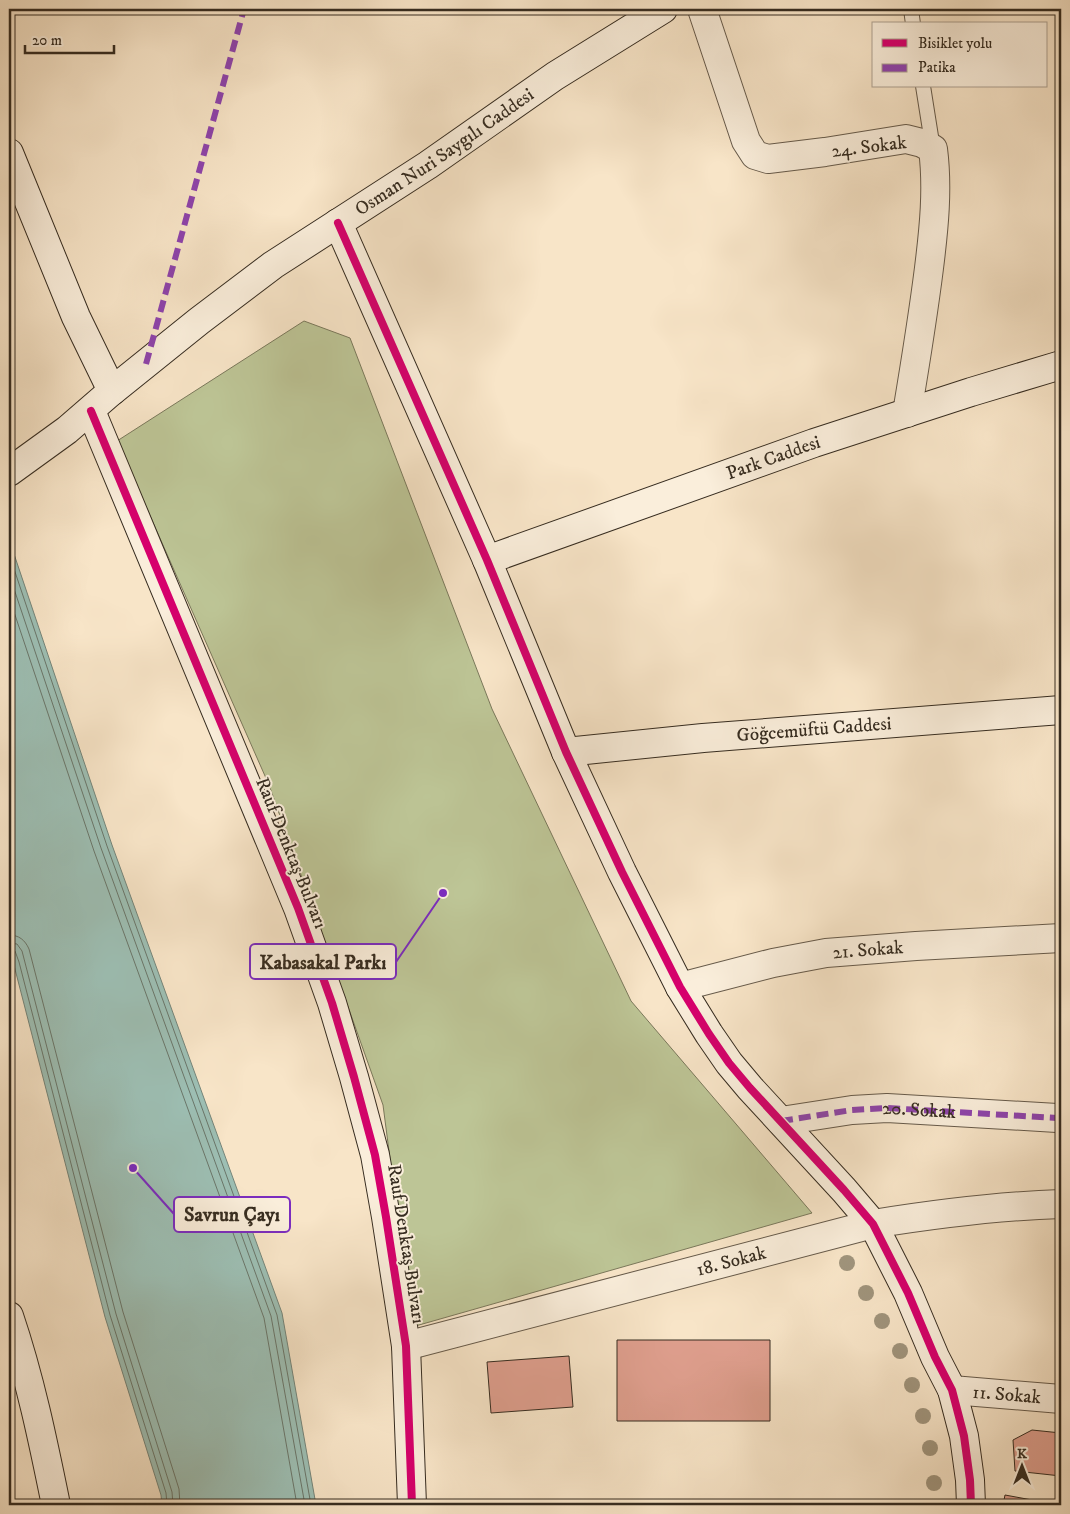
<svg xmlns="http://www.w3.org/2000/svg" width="1070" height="1514" font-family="'IM FELL DW Pica',serif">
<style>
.green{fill:#bdc596;stroke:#7a785b}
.water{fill:#9dbfb4;stroke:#748479}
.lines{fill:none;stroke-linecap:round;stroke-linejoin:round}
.shore{stroke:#6a766a;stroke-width:1}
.building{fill:#de9e8d;stroke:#362c20}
.lane-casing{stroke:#665a4a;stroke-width:16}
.street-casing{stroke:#665a4a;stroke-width:30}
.secondary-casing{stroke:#362c20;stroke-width:30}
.lane{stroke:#faeedb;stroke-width:14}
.street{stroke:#faeedb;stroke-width:28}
.secondary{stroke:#faeedb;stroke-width:28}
.quiet{stroke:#8e44ad;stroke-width:6;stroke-dasharray:12 6;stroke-linecap:butt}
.cycleway-casing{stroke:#faeedb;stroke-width:11}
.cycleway{stroke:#d6006c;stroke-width:8}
.tree{fill:#a0947c}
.labels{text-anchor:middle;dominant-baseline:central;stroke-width:4;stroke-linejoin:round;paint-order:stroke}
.street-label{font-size:19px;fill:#362c20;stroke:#faeedb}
.leader{fill:none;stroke:#7b2cbf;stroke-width:2}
.callout-dot{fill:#7b2cbf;stroke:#faeedb;stroke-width:2}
.callout{fill:#faeedb;stroke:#7b2cbf;stroke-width:2}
.callout-label{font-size:20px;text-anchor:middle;font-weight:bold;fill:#362c20}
</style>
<rect width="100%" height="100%" fill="#f8e5c8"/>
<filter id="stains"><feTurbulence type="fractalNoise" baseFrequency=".004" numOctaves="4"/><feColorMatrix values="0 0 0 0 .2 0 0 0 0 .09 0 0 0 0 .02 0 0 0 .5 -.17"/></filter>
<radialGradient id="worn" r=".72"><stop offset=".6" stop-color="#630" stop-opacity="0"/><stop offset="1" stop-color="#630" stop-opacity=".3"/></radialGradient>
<path class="green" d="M304,321L350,338L492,709L631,1001L812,1213L412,1327L383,1105L269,785L117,441Z"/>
<path class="water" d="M9,543L14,554L112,845L282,1313L316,1505H162L161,1495L105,1317L9,946Z"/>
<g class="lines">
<path class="shore" d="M9,554L107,846L277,1315L311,1505
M9,574L101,848L271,1316L305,1505
M9,597L94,851L264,1318L297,1505
M9,935C19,935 25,940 29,949L123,1312L179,1489L180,1505
M9,943L17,944L22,951L116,1314L172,1492L173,1505
M9,949L15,951L19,962L110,1315L166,1493L167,1505"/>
</g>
<path class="building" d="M617,1340H770V1421H617Z
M569,1356L573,1407L491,1413L487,1362Z
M1032,1430L1061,1433V1476L1015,1471L1013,1440Z
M1005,1495L1059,1505H1003Z"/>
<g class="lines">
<g class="lane-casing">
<path id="lane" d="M911,9L913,24
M923,86L933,149"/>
</g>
<g class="street-casing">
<g id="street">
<path d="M702,9L746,141L755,155L768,159L825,152L906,139L922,143L933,149C938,188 934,228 929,268C923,316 915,365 907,413"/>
<path id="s1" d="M680,987L773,963L826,953L916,946L1061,938"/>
<path id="s2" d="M781,1121L852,1110L887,1108L1057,1118"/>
<path id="s3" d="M406,1346L873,1224C935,1214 998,1206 1061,1204"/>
<path id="s4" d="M952,1390L1061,1399"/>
</g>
</g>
<g class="secondary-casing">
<g id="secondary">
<path d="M9,153L76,317L112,391"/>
<path d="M338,223L487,560L566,752L622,872L680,987L709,1034L729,1063L750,1088L844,1190L873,1224L908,1293L935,1357L952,1390L964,1436L970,1480L971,1505"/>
<path d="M91,411L298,908L332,1003L354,1077L375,1155L386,1217L406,1346L412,1505"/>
<path id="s5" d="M9,472L67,430L112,391L199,321L273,265L428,165L555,76L663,9"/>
<path id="s6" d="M487,560L814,443L971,392L1061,365"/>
<path id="s7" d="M566,752L703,738L1061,710"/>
<path d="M9,1316C30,1378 43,1441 56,1505"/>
</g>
</g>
<use href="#lane" class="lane"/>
<use href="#street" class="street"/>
<use href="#secondary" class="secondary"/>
<path class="quiet" d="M146,364L244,9
M781,1121L852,1110L887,1108L1057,1118"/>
<g class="cycleway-casing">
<path id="cycleway" d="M338,223L487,560L566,752L622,872L680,987L709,1034L729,1063L750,1088L844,1190L873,1224L908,1293L935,1357L952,1390L964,1436L970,1480L971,1505
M91,411L298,908L332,1003L354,1077L375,1155L386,1217L406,1346L412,1505"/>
</g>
<use href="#cycleway" class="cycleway"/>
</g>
<g class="tree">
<circle cx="847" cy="1263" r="8"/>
<circle cx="866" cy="1293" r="8"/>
<circle cx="882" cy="1321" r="8"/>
<circle cx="900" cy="1351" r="8"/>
<circle cx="912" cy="1385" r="8"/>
<circle cx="923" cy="1416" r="8"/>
<circle cx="930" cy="1448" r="8"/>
<circle cx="934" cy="1483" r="8"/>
</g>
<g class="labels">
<g class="street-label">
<text transform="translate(869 147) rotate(-7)">24. Sokak</text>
<text stroke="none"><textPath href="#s5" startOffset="541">Osman Nuri Saygılı Caddesi</textPath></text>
<text stroke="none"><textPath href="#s6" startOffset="304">Park Caddesi</textPath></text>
<text stroke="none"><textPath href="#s7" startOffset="249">Göğcemüftü Caddesi</textPath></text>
<text transform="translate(291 853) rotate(68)">Rauf Denktaş Bulvarı</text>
<text stroke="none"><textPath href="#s1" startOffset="192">21. Sokak</textPath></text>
<text stroke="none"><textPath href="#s2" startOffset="139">20. Sokak</textPath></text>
<text transform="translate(406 1244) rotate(81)">Rauf Denktaş Bulvarı</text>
<text stroke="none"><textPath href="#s3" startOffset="336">18. Sokak</textPath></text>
<text stroke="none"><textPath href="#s4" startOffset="55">11. Sokak</textPath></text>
</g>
</g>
<path class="leader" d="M443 893L396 962M133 1168L174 1214"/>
<g class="callout-dot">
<circle cx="443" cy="893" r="5"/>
<circle cx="133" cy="1168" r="5"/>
</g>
<g class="callout">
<rect x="250" y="944" width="146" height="35" rx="5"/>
<rect x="174" y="1197" width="116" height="35" rx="5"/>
</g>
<g class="callout-label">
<text x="323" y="969">Kabasakal Parkı</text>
<text x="232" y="1221">Savrun Çayı</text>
</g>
<rect width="1070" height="1514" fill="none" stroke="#f8e5c8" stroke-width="30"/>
<rect x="10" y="10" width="1050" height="1494" fill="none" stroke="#362c20" stroke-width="2.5"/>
<rect x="15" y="15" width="1040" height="1484" fill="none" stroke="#362c20"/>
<rect x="872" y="22" width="175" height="65" fill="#faeedb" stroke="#aca090"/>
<rect x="882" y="39" width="25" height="8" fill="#d6006c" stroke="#aca090"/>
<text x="918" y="48" font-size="15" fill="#362c20">Bisiklet yolu</text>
<rect x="882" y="64" width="25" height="8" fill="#8e44ad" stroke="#aca090"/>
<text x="918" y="72" font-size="15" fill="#362c20">Patika</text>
<g transform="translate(1022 1466)" stroke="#faeedb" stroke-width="4" paint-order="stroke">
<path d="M0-4L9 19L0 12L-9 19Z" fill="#362c20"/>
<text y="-8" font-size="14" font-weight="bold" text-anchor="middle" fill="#362c20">K</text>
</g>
<path d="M25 45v8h89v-8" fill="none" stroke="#362c20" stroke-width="2.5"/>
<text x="32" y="45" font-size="15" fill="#362c20" stroke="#faeedb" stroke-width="4" paint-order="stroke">20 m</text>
<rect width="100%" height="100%" filter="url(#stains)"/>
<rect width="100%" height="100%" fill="url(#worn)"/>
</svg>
